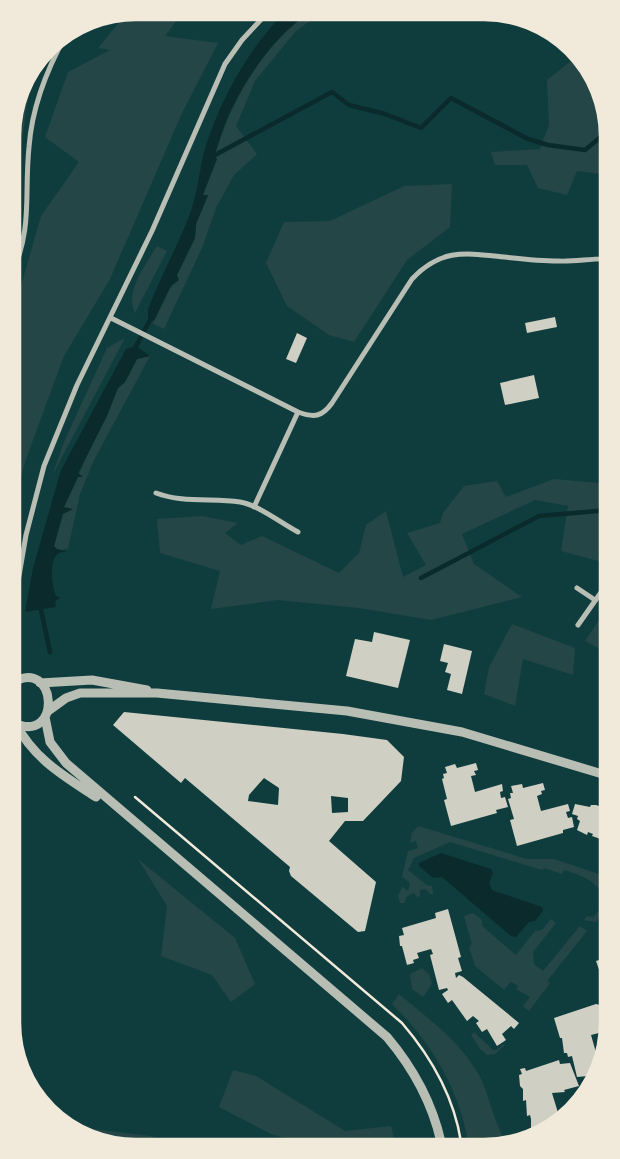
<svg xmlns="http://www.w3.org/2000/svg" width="620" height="1159" font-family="'Fira Sans Condensed',sans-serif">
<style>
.green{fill:#244646}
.water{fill:#0a2a2b}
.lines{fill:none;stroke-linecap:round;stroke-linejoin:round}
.stream{stroke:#0a2a2b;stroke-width:4.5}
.building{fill:#cfcfc3;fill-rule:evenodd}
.path{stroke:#f1e9da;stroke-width:2.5}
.minor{stroke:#b8beb3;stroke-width:5}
.tertiary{stroke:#b8beb3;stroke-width:9}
.rim{fill:none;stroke:#f1e9da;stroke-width:2.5}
</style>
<rect width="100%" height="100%" fill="#0f3d3e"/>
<path class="green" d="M136,11L183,12L165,36L218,43L182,113L110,279L64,356L26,459L12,507V362L20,289L41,216L79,162L45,137L68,72L110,50L98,48L127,13Z
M310,12H322L295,32L255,81L236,126L257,154L234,175L216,208L202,248L164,329L153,324C155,309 167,289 178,280L177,275L195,238L196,224L208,196L201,195L217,159L215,155C230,103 264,42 310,12Z
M576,57L602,96L609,136V175L577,171L567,195L538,188L527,165H495L491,152L540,149L549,125L547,80Z
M39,61L29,88L20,156L12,181V120L24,81Z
M452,184L450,227L407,260L354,342L329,335L287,306L266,263L284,222L330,221L404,186Z
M157,246L167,251L135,313C124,291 146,265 157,246Z
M125,338L52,476L64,442L107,348Z
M150,356L94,460L80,494L68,549L58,551L54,546L63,509L118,388L125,382L137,359Z
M554,479L599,483L609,479V553L602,562L561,551L568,506L535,500L462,534L474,564L522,597L431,620L359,608L278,600L211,609L220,571L160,553L157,519L202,516L238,523L225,533L241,545L262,536L339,573L359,553L366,525L386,511L403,577L426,565L407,533L440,523L443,513L464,486L497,481L506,497Z
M609,605V654L585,641Z
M512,624L575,648L573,675L523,659L515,706L484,694L489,667Z
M418,826L527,859H554L605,876L609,878L608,906L596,922L584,920L587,916L593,917L607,901C597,881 584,876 564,870L562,874L544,868L542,870L450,842L414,858L408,870L428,886H432L433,894H430L426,889L420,890V896L417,897L414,893L406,897L405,903H400L398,896L402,887L408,891L410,883L402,877L408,851L418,848L416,841L410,843L412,833Z
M138,859L235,938L255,984L231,1002L212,975L161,956L167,906Z
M473,913L482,920V926L516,955L535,931L542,930L551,919L556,923L533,952L534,964L543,971L580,926L587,931L547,981L550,983L529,1011L523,1006L530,997L516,989L518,986L511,982L504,990L475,966L469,947L472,944L464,916Z
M422,968L429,974L432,984L423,997L412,989L410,974Z
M399,994C429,1019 461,1042 480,1077C489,1094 496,1131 507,1141L468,1142C459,1088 430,1041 392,1004Z
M474,1032L493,1050H497L503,1044L505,1045L495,1054L487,1055L481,1050L471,1035Z
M233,1070L256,1076L345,1131L391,1126L395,1143L303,1144L271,1134L219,1107Z
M77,1127L150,1136L190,1146L119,1147Z"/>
<path class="water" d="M285,12H310C277,34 249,73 232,108C224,123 220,140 214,156L217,159L203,195H208L196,224L195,238L177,275L179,280L171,286L154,321L148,319V309C160,278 176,249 188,219C198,195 199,169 206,145C222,97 249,48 285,12Z
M136,346L150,356L137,359L125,382L118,388L107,416L78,473L83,477H78L64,507L73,509L63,514L54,546L57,549L67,551C64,552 61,552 59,553C48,559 52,588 56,596L60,597L55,602L56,607L25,612L33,568L61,470L126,349Z
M441,853L491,869L493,873L489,883L492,890L542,907L543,911L535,921L529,922L516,937L511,936L442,877L433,878L419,866V863Z"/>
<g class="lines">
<path class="stream" d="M210,160L215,155L332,92L349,105L385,114L421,128L451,98L528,139L548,145L585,150L608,131
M133,352L153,314
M421,578L539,516L609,510
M40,605L50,652"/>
</g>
<path class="building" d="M555,317L557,327L527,333L525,323Z
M297,333L307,338L296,363L286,359Z
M534,375L539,398L505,405L500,383Z
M374,632L410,640L398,688L346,676L355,639L372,642Z
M444,644L472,651L462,694L447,690L451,674L445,672L448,663L440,661Z
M124,712L343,734L387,740L404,757L401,781L363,821H345L329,841L376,882L365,931L358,932L291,876L289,871L290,867L185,778L181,783L113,725ZM264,778L279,788L278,805L248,801L249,795ZM331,796L348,798V812L332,813Z
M476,763L478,770L474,771L476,775L471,776L475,792L502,784L503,791L500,792L501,798L505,797L508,807L496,810L497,813L451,826L444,800L447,799L442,779L444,778L443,774L447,773L445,767L455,764L457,768Z
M543,783L545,790L541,791L542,794L537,796L541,811L568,804L570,811L566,812L568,818L572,817L574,827L563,830V833L517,846L510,820L514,819L508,799L511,798L510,793H513L511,786L522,784L523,788Z
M575,804L590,807L591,805H596L609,809V842L592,836L593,834L588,832L587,835L577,830L580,821L577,819L578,816L572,814Z
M448,909L461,957L458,958L462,971L455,973L456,978L459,975L463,977L519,1023L514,1029L511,1026L502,1034L506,1040L497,1046L487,1029L482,1032L476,1023L479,1021L473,1016L467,1021L452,1000L448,1003L442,994L448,990L447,988L439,990L430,955L433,954L431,949L417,953L419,958L413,960L414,963L407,965L402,946H400L399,936L404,935L402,928L436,918L435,913Z
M608,957V996H606V990L596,961Z
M596,1004L608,1007V1031L604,1035L603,1032L591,1035L597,1056L599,1055L592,1076L591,1073L587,1074L588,1076L577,1077L572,1056L568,1057L567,1053H564L562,1038H560L554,1018Z
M559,1060L560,1064L570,1063L579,1086L564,1090L565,1092L552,1093L559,1116L536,1133L535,1129L531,1131V1119L530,1115L527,1116L526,1100L523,1101V1089L520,1086L519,1075L522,1074L520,1069L525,1068L526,1071Z"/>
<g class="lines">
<path class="path" d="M135,797L402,1023C432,1058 454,1097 461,1142"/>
<path class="minor" d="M12,275C33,225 24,197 29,147C32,107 47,69 66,35
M111,318L298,412C314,418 322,417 332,403L412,279C441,248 466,253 504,257C522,259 541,261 558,261C575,262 592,258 609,259
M156,493C182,503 213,498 240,502C258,505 281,523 298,532
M254,507L298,412
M577,588L595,600
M578,625L609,581
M18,679L13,640L14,605L26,535L44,466L77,385L152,231L225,64L242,40L268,12"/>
<path class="tertiary" d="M12,683C57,655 63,745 14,723
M40,683L92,680L147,690
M48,711L66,698L80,693H157L347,711L462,732L609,776
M45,717L50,742L66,763L387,1037C414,1069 432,1102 441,1142
M16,724C34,759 64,776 96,797"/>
</g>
<path d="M0 0H620V1159H0ZM136 20H484A116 116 0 0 1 600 136V1023A116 116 0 0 1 484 1139H136A116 116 0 0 1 20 1023V136A116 116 0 0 1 136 20Z" fill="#f1e9da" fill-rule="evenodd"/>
<path class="rim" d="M136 20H484A116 116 0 0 1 600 136V1023A116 116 0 0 1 484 1139H136A116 116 0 0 1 20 1023V136A116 116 0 0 1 136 20Z"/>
</svg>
